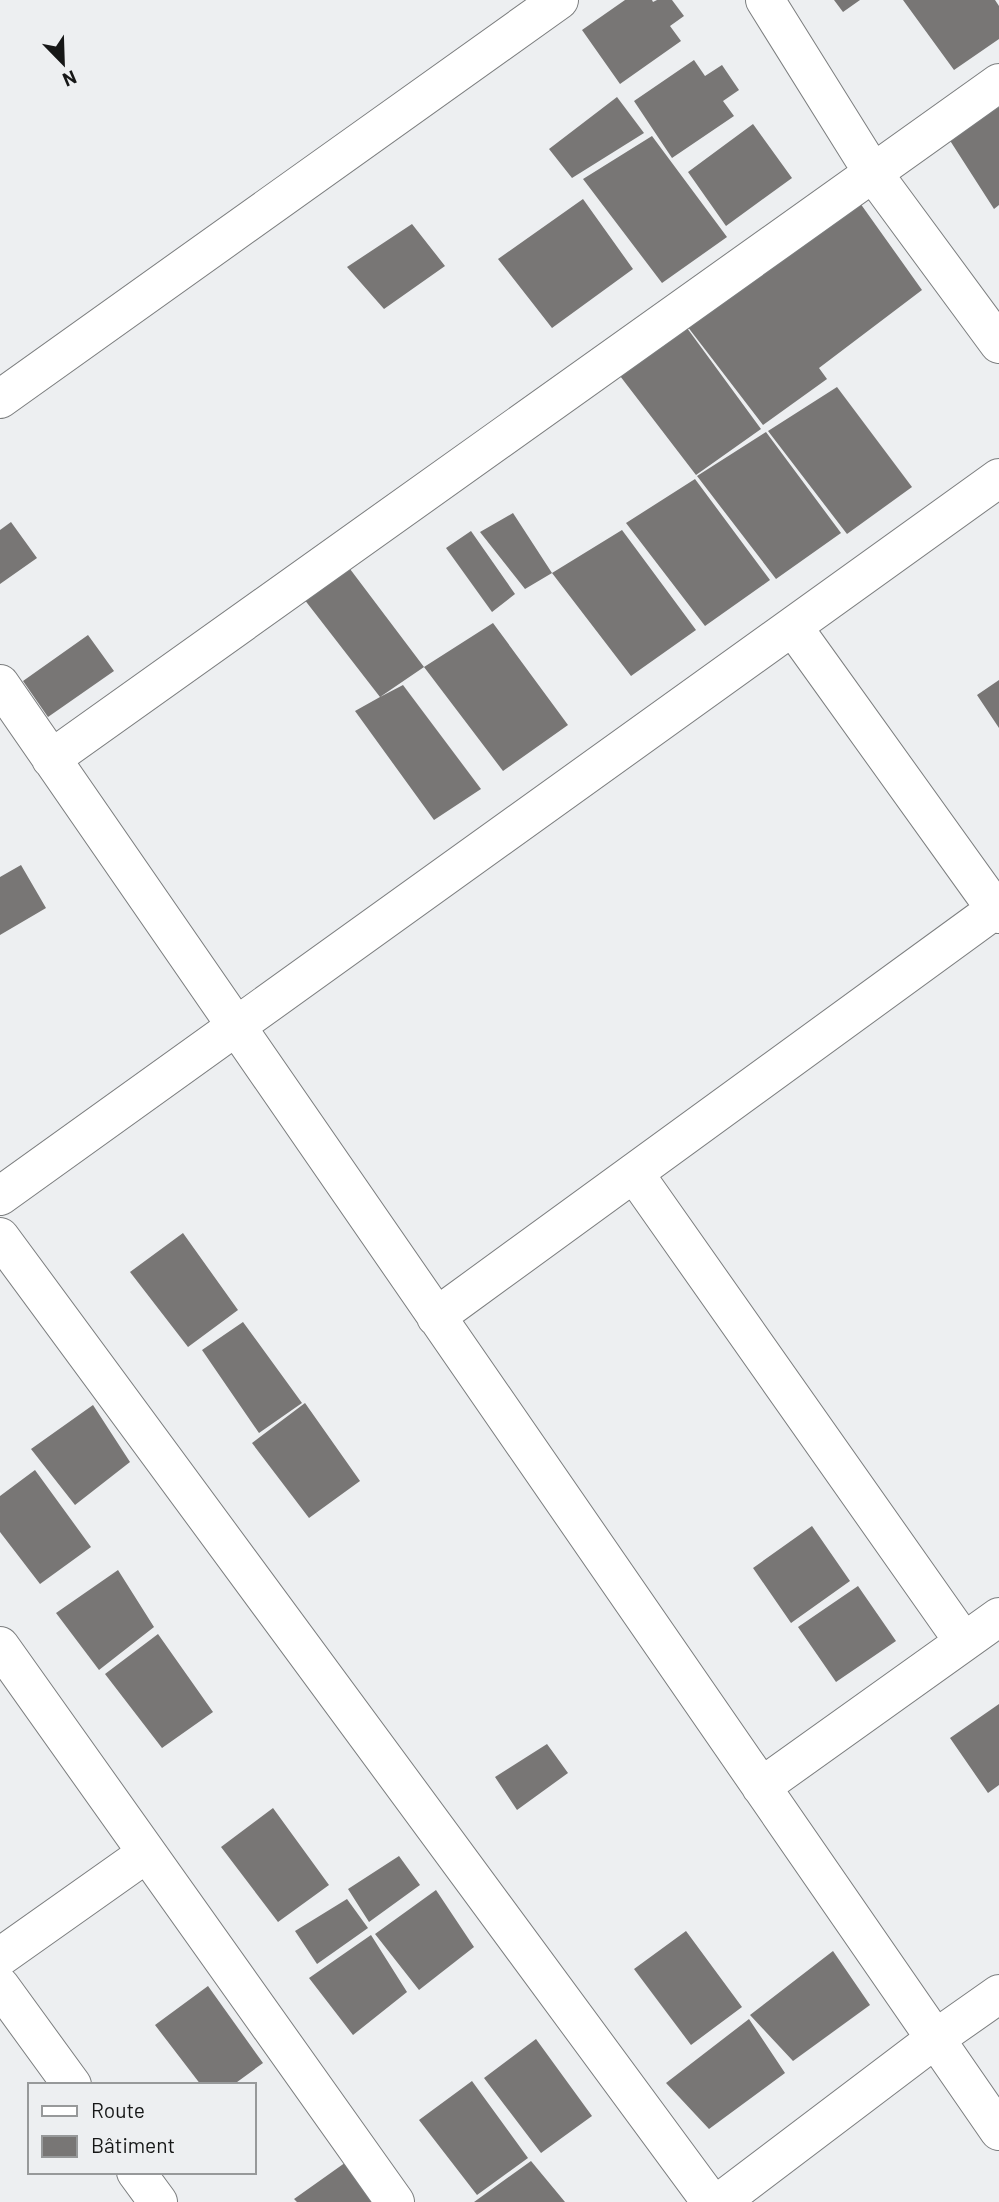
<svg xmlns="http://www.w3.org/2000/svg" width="999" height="2202" font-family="Barlow,sans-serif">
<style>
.building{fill:#787675}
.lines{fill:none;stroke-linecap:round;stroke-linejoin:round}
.minor-casing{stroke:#7c7e7f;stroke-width:40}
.minor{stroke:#fff;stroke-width:38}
</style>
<rect width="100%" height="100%" fill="#edeff1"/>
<path class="building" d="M625,0H652L653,2L657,0H672L684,16L670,26L681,41L620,84L582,30Z
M834,0H860L843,12Z
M903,0H995L999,6V39L954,70Z
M694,60L705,76L722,65L739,90L723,101L734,116L672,158L634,101Z
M617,97L644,133L572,178L549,149Z
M999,107V205L994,209L949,139Z
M753,124L792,178L726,226L688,172Z
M652,136L727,237L662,283L583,179Z
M583,199L633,269L552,328L498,259Z
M860,203L922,290L819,368L827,379L763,425L684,322Z
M412,224L445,266L384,309L347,267Z
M687,328L761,429L696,475L617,372Z
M837,387L912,487L847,534L768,431Z
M766,432L841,533L776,579L697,476Z
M695,479L770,580L705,626L626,523Z
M513,513L552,573L525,589L480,532Z
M11,522L37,558L0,584V530Z
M622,530L696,630L631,676L552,573Z
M471,531L515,594L492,612L446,548Z
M347,565L424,667L380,697L403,685L481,789L434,820L355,711L380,697L304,599Z
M493,623L568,725L503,771L424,667Z
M88,635L114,671L48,717L23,681Z
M999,680V728L977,695Z
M21,865L46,908L0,935V877Z
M183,1233L238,1310L188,1347L130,1272Z
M243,1322L302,1403L259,1433L202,1350Z
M305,1403L360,1481L309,1518L252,1443Z
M93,1405L130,1462L75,1505L31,1449Z
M35,1470L91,1547L40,1584L0,1532V1496Z
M812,1526L850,1581L791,1623L753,1568Z
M118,1570L154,1627L99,1670L56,1613Z
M858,1586L896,1641L836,1682L798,1627Z
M158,1634L213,1712L162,1748L105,1674Z
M999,1704V1785L988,1793L950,1738Z
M547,1744L568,1773L517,1810L495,1777Z
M273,1808L329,1885L278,1922L221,1847Z
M399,1856L420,1885L369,1922L348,1889Z
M436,1890L474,1947L419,1990L375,1934Z
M347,1899L368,1928L317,1964L295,1931Z
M686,1931L742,2007L691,2045L634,1969Z
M371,1935L407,1992L353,2035L309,1978Z
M833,1951L870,2005L793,2061L750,2015Z
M208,1986L263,2063L233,2085H201L155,2025Z
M749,2019L785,2073L709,2129L666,2083Z
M536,2039L592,2116L541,2153L484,2078Z
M472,2081L528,2158L477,2195L419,2120Z
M356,2155L386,2202H297L294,2199Z
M531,2161L565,2202H474Z"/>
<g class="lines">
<g class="minor-casing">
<path id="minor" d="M765,0L873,173L999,344
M0,399L559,0
M793,627L999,914
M0,684L999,2131
M51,759L999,83
M634,1173L964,1642
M0,1196L999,478
M0,1237L711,2202
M436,1317L996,909
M0,1646L395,2202
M761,1787L999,1617
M0,1957L147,1853
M0,1986L72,2085
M136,2172L158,2202
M720,2202L935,2039L999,1994"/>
</g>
<use href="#minor" class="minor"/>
</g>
<rect x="28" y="2083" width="228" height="91" fill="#edeff1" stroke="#97999a" stroke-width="2"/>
<rect x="42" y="2106" width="35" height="10" fill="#ffffff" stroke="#97999a" stroke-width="2"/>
<text x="91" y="2118" font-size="21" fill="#161717">Route</text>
<rect x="42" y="2136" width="35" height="21" fill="#787675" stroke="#97999a" stroke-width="2"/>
<text x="91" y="2153" font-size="21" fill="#161717">Bâtiment</text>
<g transform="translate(63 63) rotate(157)" stroke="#edeff1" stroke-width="5" paint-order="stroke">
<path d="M0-5L12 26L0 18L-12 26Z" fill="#161717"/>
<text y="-10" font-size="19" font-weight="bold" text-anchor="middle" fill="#161717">N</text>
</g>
</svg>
